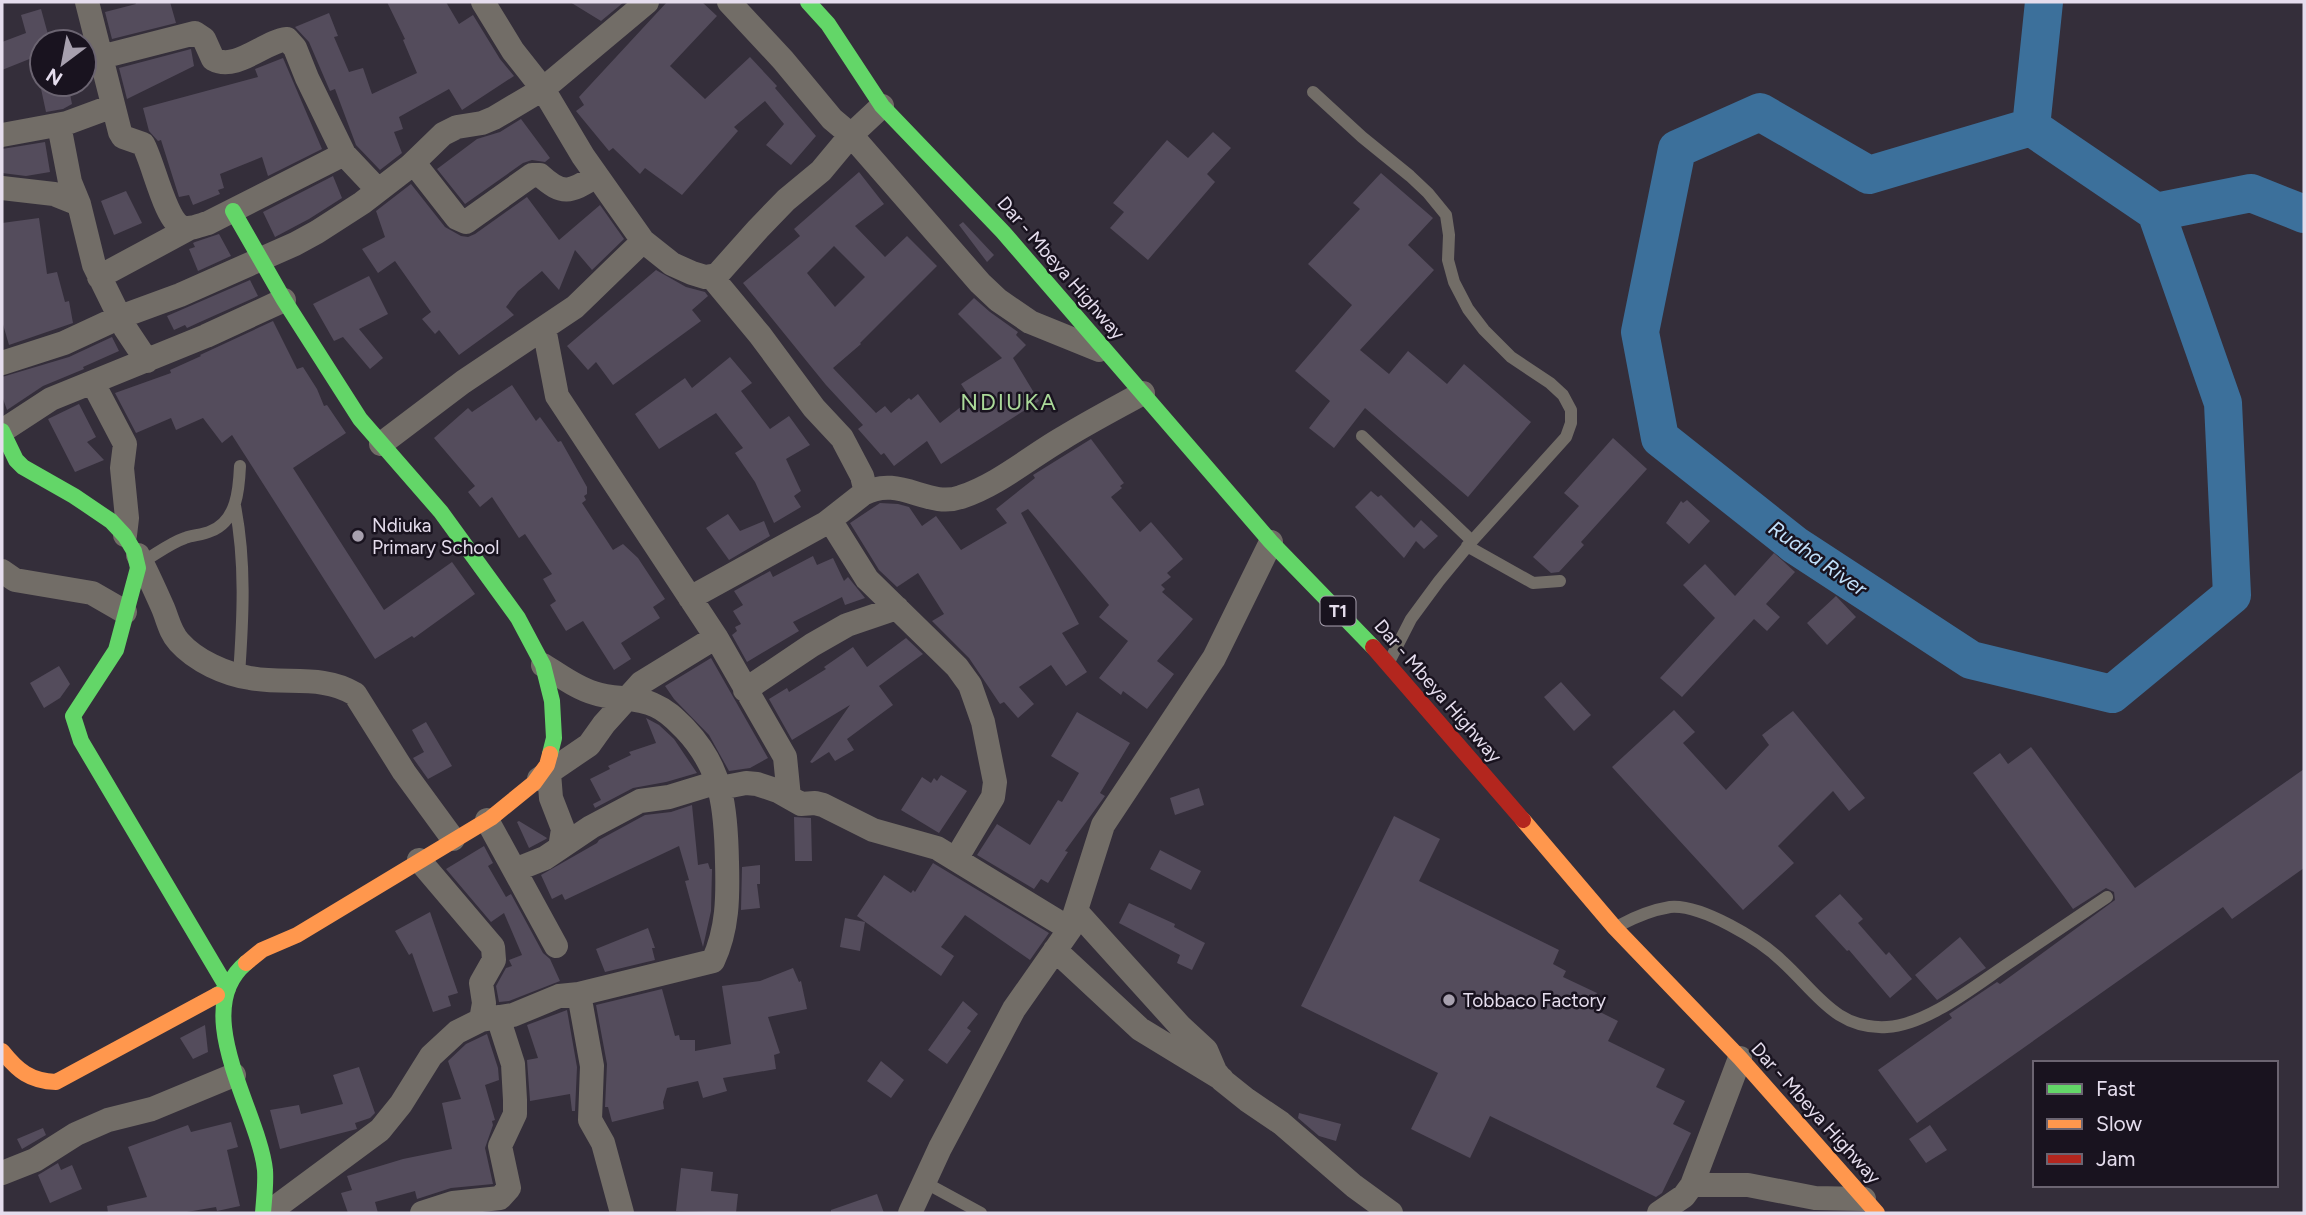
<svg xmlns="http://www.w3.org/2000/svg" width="2306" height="1215" font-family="Figtree,sans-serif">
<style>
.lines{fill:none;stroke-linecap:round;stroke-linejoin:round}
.river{stroke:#3c709b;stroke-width:38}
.building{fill:#544c5c;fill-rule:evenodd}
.lane{stroke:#726d67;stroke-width:12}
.street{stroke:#726d67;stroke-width:24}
.fast{stroke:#63d668;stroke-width:16}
.slow{stroke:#ff974d;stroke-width:16}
.jam{stroke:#b3261e;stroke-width:16}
.poi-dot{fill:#a7a0ae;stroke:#19131f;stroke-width:2.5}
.labels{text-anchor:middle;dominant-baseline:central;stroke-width:5;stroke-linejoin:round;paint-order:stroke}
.shield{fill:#19131f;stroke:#a8a0af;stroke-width:2}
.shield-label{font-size:18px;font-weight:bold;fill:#e5dded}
.street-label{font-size:19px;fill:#e5dded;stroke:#19131f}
.poi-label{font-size:19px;fill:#e5dded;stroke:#19131f;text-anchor:start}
.water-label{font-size:21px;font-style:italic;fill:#c2e1fc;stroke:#19131f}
.quarter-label{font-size:23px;letter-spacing:2px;fill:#abda99;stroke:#19131f}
</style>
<rect width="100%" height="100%" fill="#342e3a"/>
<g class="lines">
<path class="river" d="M2044,2L2031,127L2156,212L2251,193L2304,214
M2031,127L1869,175L1760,112L1677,149L1640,332L1660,438L1795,545L1971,660L2112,694L2232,595L2223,403L2156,212"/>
</g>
<path class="building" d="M135,2H170L176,23L112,39L105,12L136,4Z
M387,2H446L459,24L473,15L500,59L514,76L462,110L449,89L399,117L403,129L394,132L402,153L380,170L356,145L335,89L330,91L309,42L295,27L329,13L338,36L334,37L349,72L363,68L372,94L417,73L403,40L405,39Z
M570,2H624L601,21Z
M667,2H702L717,16L670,66L705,99L750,57L777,86L775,88L816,136L791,165L766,145L784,124L765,101L734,127L738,131L682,195L645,168L640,174L613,148L609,151L576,111L584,105L579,97Z
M41,9L49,38L42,40V54L2,70V42L26,33L21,15Z
M191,49L194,66L127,99L119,68Z
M283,58L322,149L268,176L262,157L220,174L224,188L218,190L220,194L193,205L189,195L179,197L161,140L158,141L149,131L143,108L258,77L255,69Z
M40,84H68L72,104L63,109L46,112Z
M521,119L550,158L545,162L532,160L523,163L465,204L437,169L477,139L500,132Z
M1213,132L1231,148L1207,174L1215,182L1148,260L1110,228L1124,212L1113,203L1167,140L1188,158Z
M45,142L50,172L26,176L2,173V149Z
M859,172L884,204L855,226L885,257L907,236L937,266L860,343L861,344L833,368L876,413L885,406L891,413L909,398L911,400L918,394L940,423L971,399L961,384L1002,358L958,314L974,298L990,312L1018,332L1016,335L1026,345L1013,358L1039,401L941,464L927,441L894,466L884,453L881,455L858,429L863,425L826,385L743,283L800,236L794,229ZM834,246L865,277L835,307L807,273Z
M1381,173L1433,218L1408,245L1434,270L1360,350L1389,374L1408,351L1447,384L1464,364L1531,422L1468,497L1365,408L1334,448L1309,428L1330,401L1295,371L1352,305L1308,264L1360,209L1353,203Z
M333,176L342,198L309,219L275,237L263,212Z
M411,184L445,227L461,236L468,237L475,234L527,197L559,240L600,205L624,239L592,270L575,250L559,290L542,271L518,291L506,307L514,315L459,355L439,330L435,334L422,319L431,312L395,261L378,273L362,249L385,237L376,211Z
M126,191L142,223L114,235L101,201Z
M39,218L47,274L57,272L65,302L69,301L73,323L9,345L2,321V223Z
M963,222L994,255L987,262L959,225Z
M219,234L231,256L198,271L189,249L195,247L193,243L195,242Z
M656,270L686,287L705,292L708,296L692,310L701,321L613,385L596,362L588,370L567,346Z
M369,276L388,314L359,329L383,358L370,369L343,337L334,341L313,304Z
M250,280L258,296L200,322L187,328L185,325L174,330L167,316Z
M273,321L297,369L303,367L317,389L324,406L327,405L346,433L293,468L384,610L452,562L475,594L414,638L412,636L375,659L232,435L222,443L203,418L176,430L171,418L136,433L115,393L171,373L170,370L201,356L200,355Z
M112,337L119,351L83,367L84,369L43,386L7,410L2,396V377L69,357Z
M730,357L752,383L741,391L770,429L789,416L810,445L786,459L801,491L794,496L801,507L774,523L755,482L735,453L743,448L716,413L659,449L635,414L685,378L692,388Z
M512,385L536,421L540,417L558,442L561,441L587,487V494L584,496L586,500L582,503L613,550L623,544L638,558L665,599L653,607L660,618L621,643L631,659L614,670L583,621L566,631L550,605L556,601L543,579L552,574L525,534L519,538L492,497L480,507L468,492L475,486L434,438L468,408L472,412Z
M79,404L96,437L87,442L104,460L75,472L48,419Z
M1613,438L1647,469L1581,542L1584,545L1559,572L1551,573L1533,557L1579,506L1564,493Z
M1091,439L1124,483L1120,486L1122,488L1111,497L1140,532L1151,522L1183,559L1167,573L1171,577L1161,585L1165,589L1162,592L1193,619L1157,661L1174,674L1147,709L1123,691L1121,695L1099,678L1128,641L1099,617L1109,605L1028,509L1021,513L1079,624L1062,633L1087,672L1066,686L1051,665L1019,687L1034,704L1018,718L1004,702L1000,704L969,658L932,621L944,614L918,573L897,587L879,570L850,523L880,503L898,504L909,507L922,526L936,516L961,550L1007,523L996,509L1035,478L1033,475Z
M1371,491L1378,497L1381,495L1414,528L1421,520L1438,536L1424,549L1416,541L1404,558L1355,507Z
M1687,500L1710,521L1689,544L1666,523L1681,501L1683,503Z
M728,514L740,531L764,521L770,536L729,560L706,528Z
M1774,553L1795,572L1766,604L1780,617L1767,631L1754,619L1682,697L1660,678L1715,618L1683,585L1705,564L1735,596Z
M813,556L817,565L833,558L844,581L848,577L865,598L845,605L842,597L793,622L799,631L747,662L732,635L737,631L735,627L741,624L733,611L743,605L734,591L770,571L773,577Z
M1836,596L1856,617L1827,645L1807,623Z
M906,638L923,654L879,686L893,705L847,739L854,750L835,761L829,752L812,763L810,762L850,705L792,740L769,699L787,688L789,692L826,669L824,667L853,647L867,667Z
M711,658L768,758L750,768L729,771L709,735L674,699L665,686Z
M59,666L70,684L60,698L44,708L30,683Z
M1561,682L1591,715L1574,731L1544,697Z
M1674,710L1695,732L1683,743L1726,790L1769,745L1762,735L1793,711L1865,798L1849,811L1833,791L1778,846L1794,863L1743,910L1612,767Z
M1077,712L1130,743L1100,793L1105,796L1065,851L1068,852L1048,883L1041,879L1034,889L977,855L997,824L1030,845L1058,800L1062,802L1079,773L1051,756Z
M646,718L659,725L674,739L697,773L666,782L633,788L595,808L593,804L601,800L590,779L610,769L608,766L631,755L629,752L656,743Z
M426,722L452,766L428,779L413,758L424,752L412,730Z
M2031,747L2135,888L2304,769V868L2232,919L2223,907L1917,1123L1878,1070L1952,1018L1949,1014L1997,982L2000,984L2115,900L2114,892L2106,888L2073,909L1973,773L2000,753L2008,764Z
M941,775L967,791L939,833L901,810L922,777L931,783L934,778L937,781Z
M1199,788L1204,805L1175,815L1170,798Z
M692,805L698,865L708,863L710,869H712L711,911L703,947L685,881L689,880L679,846L565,900L562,894L552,899L541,875L597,843L599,840L645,815L671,812Z
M1394,816L1440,839L1419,881L1559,950L1553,964L1566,971L1563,977L1597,993L1590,1007L1618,1021L1608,1041L1665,1069L1656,1087L1685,1101L1673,1124L1691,1133L1662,1193L1656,1197L1490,1116L1470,1158L1411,1129L1438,1073L1301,1006Z
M794,817L811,818L812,861H795Z
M519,821L547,838L546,839L529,848L517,822Z
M484,846L493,863L488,866L506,897L511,894L543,953L550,959L560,981L509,1001L499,1002L496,986L506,968L512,966L509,960L522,955L504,913L491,922L446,869Z
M1160,850L1201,871L1191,890L1150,869Z
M933,863L1049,933L1030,960L965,915L941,947L954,956L941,976L857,916L884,875L911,893L913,890L915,892Z
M760,865V884H757L760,908L741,910L742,867Z
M1840,894L1863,919L1858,923L1886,955L1889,952L1912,979L1890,998L1849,950L1847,951L1815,916Z
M1129,903L1175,924L1174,927L1205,943L1192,970L1177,963L1180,955L1119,923Z
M430,912L458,993L448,996L451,1006L433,1012L412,953L409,955L395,931Z
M845,918L865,922L860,951L840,947Z
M648,928L655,948H652L655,960L605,972L596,949Z
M1960,937L1986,968L1937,1000L1915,975Z
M793,968L799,982L801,981L807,1009L768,1017L780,1053L774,1055L776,1069L723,1078L727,1091L703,1098L698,1081L667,1088L663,1102L664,1109L612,1122L608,1107H605L607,1064L596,1005L662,989L675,1036L679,1035L680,1040H695V1051L731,1044L722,986L760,981Z
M963,1001L978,1014L967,1028L971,1031L947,1064L928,1050Z
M567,1010L577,1067L575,1111H572L570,1094L530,1101L527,1060L538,1058L527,1025Z
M205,1025L208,1052L193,1059L180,1038Z
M487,1034L498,1068L499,1080L485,1085L495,1120L492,1121L493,1125L485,1148L493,1184L451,1188L417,1199L415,1191L375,1202L378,1213H348L341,1193L352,1190L347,1176L403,1159L452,1149L442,1103L461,1099L448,1061L466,1044Z
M881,1061L904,1080L891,1098L867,1081Z
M359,1067L375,1113L370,1118L355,1123L357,1129L280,1149L270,1110L299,1105L301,1114L343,1104L333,1075Z
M1299,1113L1341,1124L1336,1141L1319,1136L1298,1118Z
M231,1122L238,1147L227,1150L240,1206L217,1211L216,1207L181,1213H108L107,1206L147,1197L128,1147L188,1125L191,1132Z
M1930,1125L1947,1150L1926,1163L1909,1139Z
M43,1128L46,1135L22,1149L17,1139Z
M58,1163L61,1170L72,1165L82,1189L50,1203L38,1175Z
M681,1168L713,1172L711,1191L738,1194L736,1213L676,1211Z
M877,1194L884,1213H831V1210Z"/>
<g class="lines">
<path class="lane" d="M1313,92L1362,137L1410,176L1428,193L1446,215L1449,235L1448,260L1454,282L1468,309L1484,330L1511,357L1550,383L1563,395L1571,410V423L1566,437L1472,541L1439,581L1411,619L1390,660
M1362,436L1472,541
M235,506C246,562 243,618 239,675
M1467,546L1533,583L1560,581
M142,562C155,555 170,543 185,538C193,535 203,535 211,531C237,521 239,489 240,466
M1620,925C1635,917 1652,910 1670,907C1701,904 1761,940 1783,962C1816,992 1836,1030 1887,1027C1927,1025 1976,985 2009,963C2042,941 2074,919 2107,897
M924,1182L981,1213"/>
<path class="street" d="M87,2L120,132L123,137L143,144C153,161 165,220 182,227C190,230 200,225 208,223L344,154
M483,2L513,51L543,89L583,156L643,241L672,264L692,273L705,277L717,275L758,229L786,200L821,171L851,135L882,106
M729,2L783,60L832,119L851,135L980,283L998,300L1030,322L1099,350
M101,57L195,33L204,39L213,59C236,72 265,41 287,39L295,48L307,78L344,154L378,190
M59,125L70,182L79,204L94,265L125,328L147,361
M2,135L67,123L113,106
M414,163L457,218L466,222L532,175H540C564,197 571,191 597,176
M2,188L54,194L79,204
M99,277L190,228
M544,328L557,396L716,637L785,757L789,797
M2,363L64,343L120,317L180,295L295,244L317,232L362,203L410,166L443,134L457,127L482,123L494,118L543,89L647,2
M93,383L125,444L122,468L127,518L125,535
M2,431L51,399L206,336L284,300
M381,444L463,382L575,307L643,241
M863,494C900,474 927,509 961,497C998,485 1030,457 1063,438C1089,422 1116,408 1143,393
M830,520L867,579L957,667L970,685L983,722L995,782L993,797L956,859
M138,555C147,572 155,590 163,608C168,620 170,632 179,642C196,661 225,674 250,678C285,685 323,674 355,694L404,772L453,839
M2,571L15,580L92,593L125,612
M690,598L826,523L863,494L865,488L862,476L842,438L814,408L760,335L711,276
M745,690L812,645L847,625L897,608
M549,773L551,798L563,829L560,848
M539,779L589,745L604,724L641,683L716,637
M720,788L746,783L757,784L778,791L801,804L815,803L823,805L873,830L937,848L1070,929
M487,820L556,946
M419,860L493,947L494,960L481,983L484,1003L481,1020
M515,870L545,858L591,827L640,801L669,797L718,782
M1076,911L1180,1026L1206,1050L1215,1071L1222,1080L1247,1100L1281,1123L1354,1186L1391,1213
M1055,950L1140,1029L1222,1079
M579,994L592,1066L590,1120L603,1143L622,1213
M2,1173L35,1160L76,1134L108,1120L152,1109L234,1075
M1692,1185H1748L1815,1198L1864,1199
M268,1213L380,1130L401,1104L431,1056L457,1032L481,1020L513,1015L559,996L579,994L713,961C728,929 728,896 727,862C726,809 723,769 685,729C676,720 668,711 656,706C637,696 614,700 594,693C576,688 558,674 543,665
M422,1213L453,1203L500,1198L509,1188L500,1146L515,1114V1100L513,1064L498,1017
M910,1213L940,1148L1014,1009L1070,929L1103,825L1214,658L1271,542
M1659,1213L1684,1196L1692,1185L1740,1058"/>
<path class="fast" d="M808,2L828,24L882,106L1003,232L1271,542L1373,647
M233,211L284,300L360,419L441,512L518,618L543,665L552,701L554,738L550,754
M2,431L16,460L23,467L74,496L111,521L125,536L134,551L138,568L116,650L73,716L81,741L228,989L217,995
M246,963C188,1011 259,1112 265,1170C266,1184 264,1199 263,1213"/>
<path class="slow" d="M1523,820L1615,928L1740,1058L1877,1213
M246,963L262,950L297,935L491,818L534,783L547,765L550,754
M2,1051C18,1071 30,1081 56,1082L217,995"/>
<path class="jam" d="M1373,647L1523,820"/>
</g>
<g class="poi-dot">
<circle cx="358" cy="536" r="7"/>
<circle cx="1449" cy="1000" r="7"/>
</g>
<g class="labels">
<rect class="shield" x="1320.5" y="596.5" width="35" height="29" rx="5"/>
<g class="shield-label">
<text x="1338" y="611">T1</text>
</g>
<g class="street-label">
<text transform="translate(1061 268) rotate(49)">Dar - Mbeya Highway</text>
<text transform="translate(1438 691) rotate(49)">Dar - Mbeya Highway</text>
<text transform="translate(1816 1113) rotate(48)">Dar - Mbeya Highway</text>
</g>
<g class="poi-label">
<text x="372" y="525">Ndiuka<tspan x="372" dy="22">Primary School</tspan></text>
<text x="1463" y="1000">Tobbaco Factory</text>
</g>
<g class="water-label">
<text transform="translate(1818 558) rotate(35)">Ruaha River</text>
</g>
<g class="quarter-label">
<text x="1009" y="402">NDIUKA</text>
</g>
</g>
<rect width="2306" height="1215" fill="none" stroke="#e5dded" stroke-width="7"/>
<rect x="2033" y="1061" width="245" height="126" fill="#19131f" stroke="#6b6471" stroke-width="2"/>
<rect x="2047" y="1084" width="35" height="10" fill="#63d668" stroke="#6b6471" stroke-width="2"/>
<text x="2096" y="1096" font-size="21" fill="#e5dded">Fast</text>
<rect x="2047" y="1119" width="35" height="10" fill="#ff974d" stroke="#6b6471" stroke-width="2"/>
<text x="2096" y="1131" font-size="21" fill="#e5dded">Slow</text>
<rect x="2047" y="1154" width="35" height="10" fill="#b3261e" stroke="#6b6471" stroke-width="2"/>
<text x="2096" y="1166" font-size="21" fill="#e5dded">Jam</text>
<g transform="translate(63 63) rotate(212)"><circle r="33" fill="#19131f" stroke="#6b6471" stroke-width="2"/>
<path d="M0-5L12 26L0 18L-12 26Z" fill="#a7a0ae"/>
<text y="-10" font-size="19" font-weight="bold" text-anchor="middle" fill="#e5dded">N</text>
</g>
</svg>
